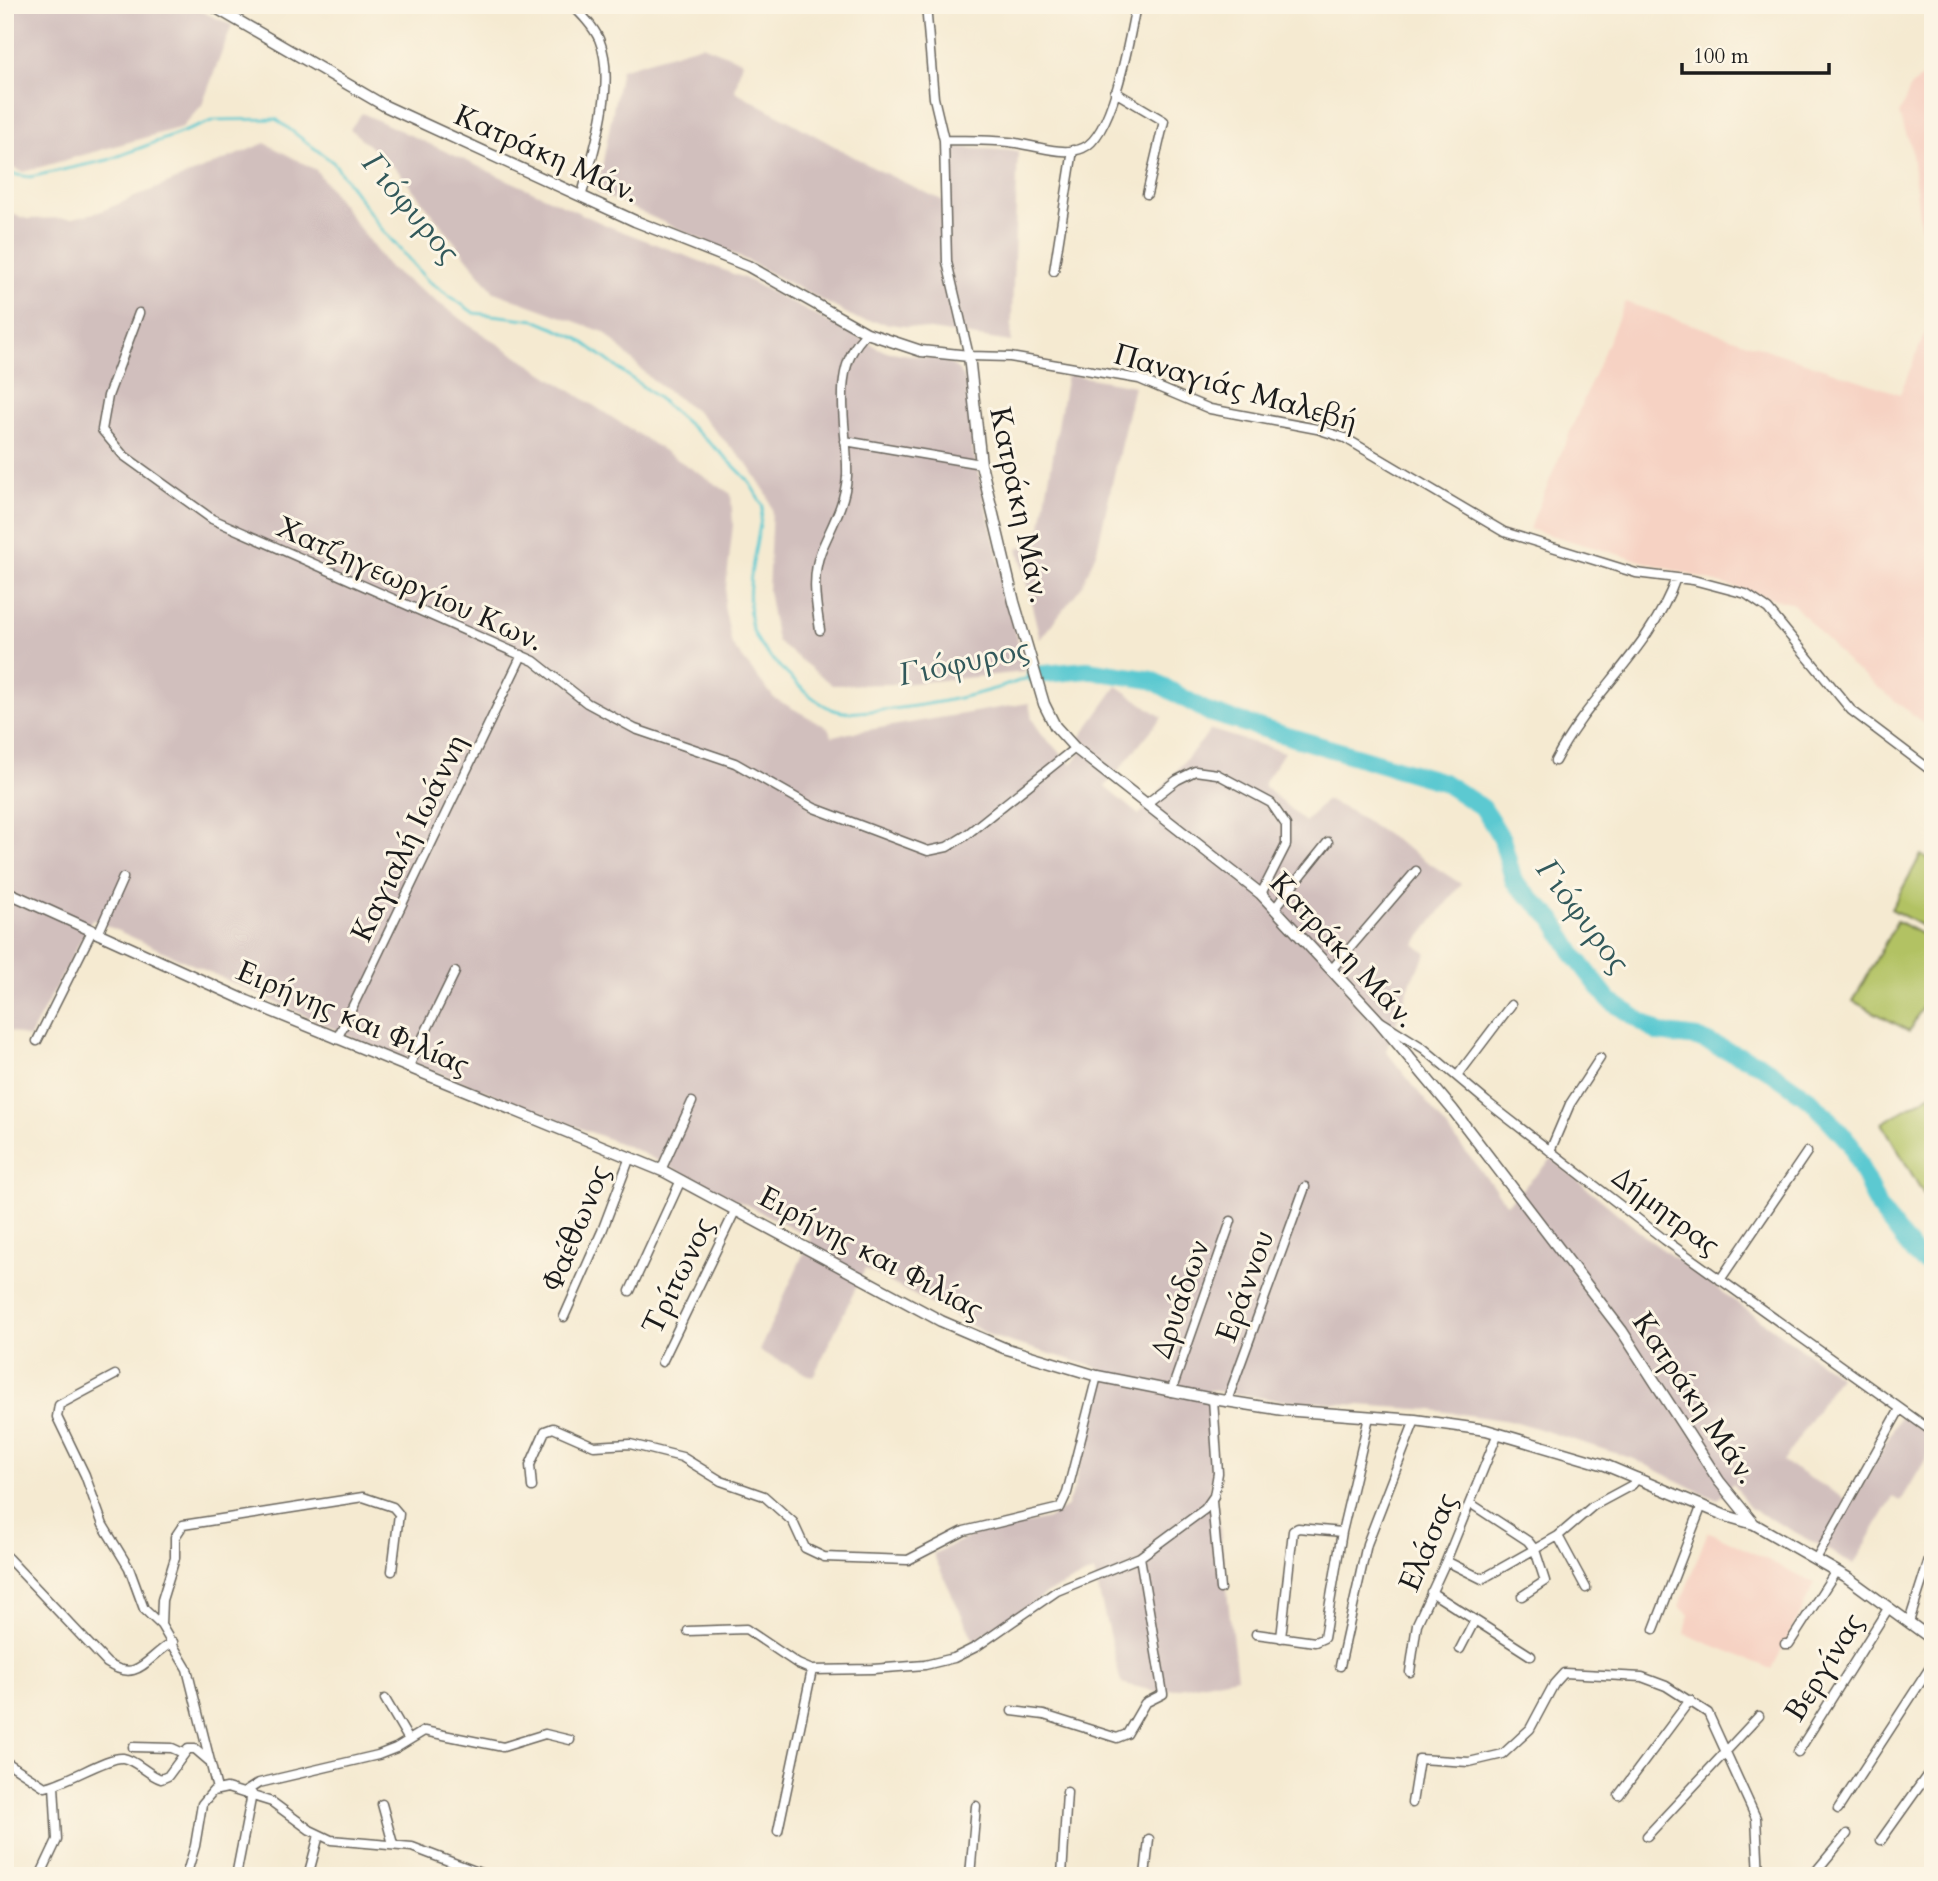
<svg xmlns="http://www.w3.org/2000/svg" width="1938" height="1881" font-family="Cardo,serif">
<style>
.built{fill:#f6d2c3}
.industrial{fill:#d1bfbd}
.green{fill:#b2c264;stroke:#676f40;stroke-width:2}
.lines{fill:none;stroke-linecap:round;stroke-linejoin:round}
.stream{stroke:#5cc9d1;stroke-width:2.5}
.river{stroke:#5cc9d1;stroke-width:18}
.minor-casing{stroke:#68645b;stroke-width:11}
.tertiary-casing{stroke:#68645b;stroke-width:13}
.minor{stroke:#fff;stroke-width:8}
.tertiary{stroke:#fff;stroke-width:10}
.labels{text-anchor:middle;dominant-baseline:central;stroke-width:6;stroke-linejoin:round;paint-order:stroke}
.street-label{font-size:30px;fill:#1c1c1c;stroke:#fcf5e5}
.water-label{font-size:32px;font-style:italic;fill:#32595b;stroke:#fcf5e5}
</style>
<rect width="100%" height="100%" fill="#fcf5e5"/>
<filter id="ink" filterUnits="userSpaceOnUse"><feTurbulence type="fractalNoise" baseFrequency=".0143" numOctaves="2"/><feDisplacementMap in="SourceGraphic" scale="14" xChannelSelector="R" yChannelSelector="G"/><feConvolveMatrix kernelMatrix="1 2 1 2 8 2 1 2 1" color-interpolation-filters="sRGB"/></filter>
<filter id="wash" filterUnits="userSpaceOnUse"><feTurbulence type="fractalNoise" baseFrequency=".00686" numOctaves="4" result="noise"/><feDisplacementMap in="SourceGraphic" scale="28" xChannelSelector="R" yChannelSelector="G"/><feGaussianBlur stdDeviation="1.57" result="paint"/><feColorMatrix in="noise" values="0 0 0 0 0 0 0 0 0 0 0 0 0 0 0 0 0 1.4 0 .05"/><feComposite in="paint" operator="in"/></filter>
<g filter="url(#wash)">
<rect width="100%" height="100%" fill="#f5ead1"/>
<path class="built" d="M1933,68V731L1851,666L1793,604L1529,529L1625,302L1900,394L1931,318L1911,146L1899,115L1911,86Z
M1708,1531L1815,1583L1772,1669L1685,1634L1689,1614L1679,1607Z"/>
<path class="industrial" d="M5,5H187L232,25L202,105L182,127L23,172L5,165Z
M702,45L742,61L735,91L874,168L950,204L948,147L1018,151L1011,342L857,319L746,260L597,192L621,69Z
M362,113L608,226L744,278L884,351L944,360L958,369L965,380L973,450L1025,672L901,684L832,685L777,641L768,591L772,509L767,494L749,466L695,410L652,380L604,332L494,292L399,172L350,129Z
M265,143L316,170L389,268L481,333L731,494L733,525L724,606L732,645L774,698L828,728L832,736L1029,703L1032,719L1043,736L1072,764L1082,751L1075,745L1117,686L1162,717L1105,787L1139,815L1211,730L1284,752L1263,785L1305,822L1326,800L1352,812L1461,884L1415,944L1427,954L1412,978L1386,1051L1507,1204L1552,1159L1648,1239L1839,1376L1783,1462L1852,1503L1901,1415L1933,1438V1447L1901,1501L1893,1497L1854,1564L1750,1508L1733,1483L1717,1500L1634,1459L1517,1422L1432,1410L1271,1399L1209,1390L1215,1466L1208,1498L1210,1510L1217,1505L1237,1677L1158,1692L1121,1683L1094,1572L1054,1589L974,1641L933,1554L978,1533L1048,1519L1066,1507L1074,1489L1102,1369L993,1337L865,1269L813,1377L759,1351L811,1237L634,1149L383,1051L92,919L29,1038L5,1029V212L27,219L73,218L99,212Z
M1067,374L1134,386L1097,550L1082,586L1040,639L1018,548L1038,543Z"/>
<path class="green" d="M1921,855L1933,862V932L1891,909Z
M1897,921L1933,940V987L1909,1031L1853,1001Z
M1933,1093V1210L1882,1123Z"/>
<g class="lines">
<path class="stream" d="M5,173L30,177L108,160L215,120L276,119L334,163L380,227L427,280L474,313L535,320L579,339L658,398L721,453L748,480L763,506C758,543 746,579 750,617C752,640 768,655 783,670C798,685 814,702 834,710C849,715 866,711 882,710C935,705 983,695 1033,676"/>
<path class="river" d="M1035,675L1087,670L1152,680L1210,713L1443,782L1483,808L1502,839L1514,882L1553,919L1575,956L1609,1000L1659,1033L1697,1038L1760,1064L1812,1101L1850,1143L1878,1207L1916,1256L1933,1267"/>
</g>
</g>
<g filter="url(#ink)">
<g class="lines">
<g class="minor-casing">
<path id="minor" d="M572,5C582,15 593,26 599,39C617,82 594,151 582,194
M926,5L934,98L944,140L947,262L969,356L1010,357L1139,379L1210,409L1317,429L1345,438L1504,532L1636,573L1693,580L1746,594L1768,609L1851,710L1933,772
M1115,92L1164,121L1147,194
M944,140C965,140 987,140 1009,142C1030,144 1063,157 1083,148C1113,136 1130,36 1136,5
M1054,271L1073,150
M139,313L108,396L102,430L123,455L212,519L534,661L587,703L635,729L735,763L814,808L928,851L947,847L965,836L1075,748
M845,441L981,464
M820,630C816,603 811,577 821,551C832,525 845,504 847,476C849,429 827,369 867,333
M1555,761C1588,696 1651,649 1676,578
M1146,804L1177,780L1195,771L1217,774L1271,803L1286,825V845L1261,894
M1275,908L1328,842
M98,934L123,878
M1332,969L1416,871
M1380,1021L1423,1048L1487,1102L1665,1240L1933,1432
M337,1039L522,655
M37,1041L92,931
M408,1068L455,972
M1458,1075L1511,1005
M1550,1151L1570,1104L1600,1058
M661,1170L692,1102
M1720,1280L1807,1152
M630,1291L681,1180
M564,1317L602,1231L630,1157
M662,1362L736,1209
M115,1375L59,1405L57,1417L85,1475L103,1525L129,1568L144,1609L161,1625L187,1669L217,1789
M1171,1392L1231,1221
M1227,1401L1305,1187
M532,1487L530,1465L545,1431L553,1428L594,1446L630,1444L682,1457L721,1481L764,1496L793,1522L805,1548L824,1557L908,1560L964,1531L1060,1508L1067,1493L1097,1376
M1212,1501L1220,1589
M1470,1503L1528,1541L1535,1550L1545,1581L1522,1596
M1558,1536L1586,1588
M5,1555L107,1663C139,1684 146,1657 173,1642
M1816,1559L1900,1409
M1446,1561L1482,1579L1558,1536L1593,1506L1632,1485L1638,1478
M1431,1592L1531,1656
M1909,1622L1933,1547
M161,1625L162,1600L175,1558V1537L183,1525L363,1497L393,1507L399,1514L392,1571
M1654,1629L1702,1505
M688,1631L746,1629L798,1664L812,1670L873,1669L925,1665L954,1658L976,1647L1057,1591L1140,1557L1205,1509L1214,1496L1218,1473L1213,1399
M1256,1634L1315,1642L1324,1638L1342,1532L1369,1417
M1281,1638L1293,1531L1298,1528L1342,1532
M1785,1644H1789L1836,1571
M1460,1649L1475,1620
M1340,1666L1367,1544L1415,1420
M1410,1672L1417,1624L1446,1561L1498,1433
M385,1699L409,1740
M1012,1711L1044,1715L1117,1738L1127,1734L1145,1703L1163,1694L1140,1557
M133,1747L172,1748L183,1753
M1798,1752L1889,1607
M5,1761L45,1787C67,1783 108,1756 123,1758C136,1760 148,1775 161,1779L168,1776L188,1749H195L209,1761
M245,1792L259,1783L378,1755L396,1748L424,1731L503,1747L545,1734L570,1740
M1619,1795L1690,1700
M1412,1803L1419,1759L1469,1762L1503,1754L1530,1729L1554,1684L1564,1673L1642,1677L1666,1686L1708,1713L1756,1818L1759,1876
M382,1804L393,1844
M1838,1809L1933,1663
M778,1831L812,1670
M1647,1836L1759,1716
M1881,1840L1933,1767
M40,1876L57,1840L54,1785
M186,1876L195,1846L202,1804L213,1791L227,1788L272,1802L310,1830L331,1840L412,1847L488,1876
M236,1876L252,1794
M308,1876L319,1835
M970,1876L976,1806
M1062,1876L1067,1792
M1145,1876L1149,1839
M1812,1876L1847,1834"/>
</g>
<g class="tertiary-casing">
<path id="tertiary" d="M211,5L385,106L635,221L748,266L867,333L921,351L969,356L981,464L1014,602L1044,704L1055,726L1075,748L1261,894L1377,1019L1453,1110L1622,1331L1719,1481L1754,1524L1848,1578L1933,1640
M5,891L247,1001L665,1172L941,1321L1004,1348L1097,1376L1213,1399L1283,1410L1415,1420L1486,1430L1605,1465L1726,1516L1754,1524"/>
</g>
<use href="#minor" class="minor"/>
<use href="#tertiary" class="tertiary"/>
</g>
</g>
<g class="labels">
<g class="street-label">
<text transform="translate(547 154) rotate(24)">Κατράκη Μάν.</text>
<text transform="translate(1236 388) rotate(16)">Παναγιάς Μαλεβή</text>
<text transform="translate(1020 505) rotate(78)">Κατράκη Μάν.</text>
<text transform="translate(410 584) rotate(24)">Χατζηγεωργίου Κων.</text>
<text transform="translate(409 838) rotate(-64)">Καγιαλή Ιωάννη</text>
<text transform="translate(1343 950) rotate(47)">Κατράκη Μάν.</text>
<text transform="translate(353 1018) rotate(23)">Ειρήνης και Φιλίας</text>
<text transform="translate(1666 1211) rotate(37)">Δήμητρας</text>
<text transform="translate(576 1228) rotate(-68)">Φαέθωνος</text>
<text transform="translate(871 1253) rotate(28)">Ειρήνης και Φιλίας</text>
<text transform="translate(678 1276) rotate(-64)">Τρίτωνος</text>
<text transform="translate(1245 1286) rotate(-70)">Εράννου</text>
<text transform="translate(1180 1299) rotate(-71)">Δρυάδων</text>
<text transform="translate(1695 1398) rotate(56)">Κατράκη Μάν.</text>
<text transform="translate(1428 1542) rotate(-67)">Ελάσας</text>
<text transform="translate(1824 1667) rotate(-58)">Βεργίνας</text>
</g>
<g class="water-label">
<text transform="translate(411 208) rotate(50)">Γιόφυρος</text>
<text transform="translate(964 662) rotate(-12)">Γιόφυρος</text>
<text transform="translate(1583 916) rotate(53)">Γιόφυρος</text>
</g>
</g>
<rect width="1938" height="1881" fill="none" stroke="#fcf5e5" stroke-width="28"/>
<path d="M1682 63v10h147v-10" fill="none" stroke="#1c1c1c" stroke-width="3.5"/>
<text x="1693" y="63" font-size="21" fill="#1c1c1c" stroke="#fcf5e5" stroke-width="5" paint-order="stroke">100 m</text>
</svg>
